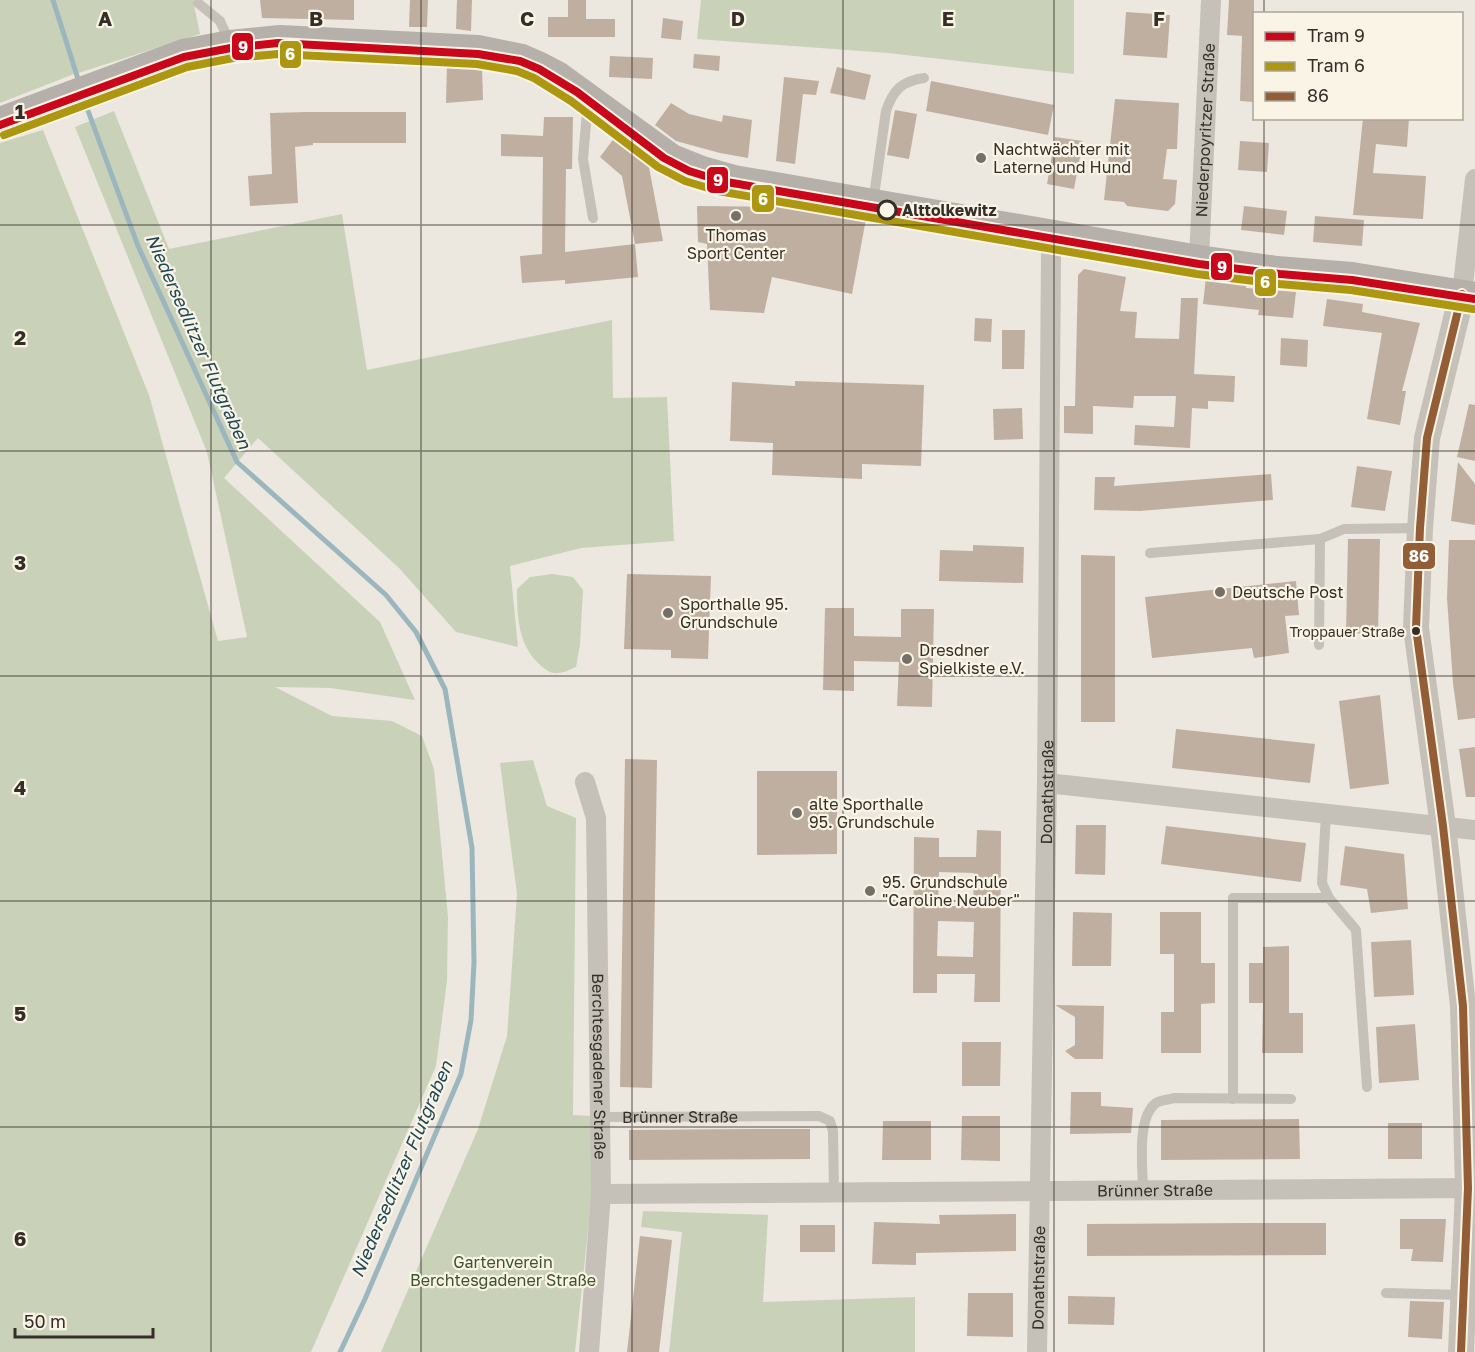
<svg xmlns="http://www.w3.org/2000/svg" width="1475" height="1352" font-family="'Golos Text',sans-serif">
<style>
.green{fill:#c9d2b9}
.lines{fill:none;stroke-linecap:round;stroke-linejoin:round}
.stream{stroke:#9cb6bd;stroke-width:5}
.building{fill:#bfafa1;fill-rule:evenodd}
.service{stroke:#c5c0b8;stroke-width:10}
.minor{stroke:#c5c0b8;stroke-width:20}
.tertiary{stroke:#c5c0b8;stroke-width:26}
.secondary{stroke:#b5b0a9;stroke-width:28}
.bus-1-casing{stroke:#f9f4e6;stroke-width:12}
.bus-1{stroke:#935e36;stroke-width:8}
.tram-1-casing{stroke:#f9f4e6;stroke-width:12}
.tram-2-casing{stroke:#f9f4e6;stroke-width:12}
.tram-1{stroke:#c9061a;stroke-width:8}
.tram-2{stroke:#ae9710;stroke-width:8}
.grid{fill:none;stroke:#352e27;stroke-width:1.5;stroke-opacity:0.55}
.poi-dot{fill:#756f67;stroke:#f9f4e6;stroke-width:2}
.stop-dot{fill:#f9f4e6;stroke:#352e27;stroke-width:3}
.bus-dot{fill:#352e27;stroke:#f9f4e6;stroke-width:2}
.labels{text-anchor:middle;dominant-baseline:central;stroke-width:4.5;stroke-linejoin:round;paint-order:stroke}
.bus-label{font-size:14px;fill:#352e27;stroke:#f9f4e6;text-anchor:end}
.street-label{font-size:16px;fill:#352e27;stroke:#f9f4e6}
.poi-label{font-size:16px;fill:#352e27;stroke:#f9f4e6;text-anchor:start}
.stop-label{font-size:16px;font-weight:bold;fill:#352e27;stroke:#f9f4e6;text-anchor:start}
.park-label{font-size:16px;fill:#3c532b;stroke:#f9f4e6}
.water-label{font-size:18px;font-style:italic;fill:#1d4756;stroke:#f9f4e6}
.grid-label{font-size:20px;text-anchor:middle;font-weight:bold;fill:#352e27;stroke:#f9f4e6;stroke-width:4.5;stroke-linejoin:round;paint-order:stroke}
.line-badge{stroke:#f9f4e6;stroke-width:2}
.badge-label{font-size:16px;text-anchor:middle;font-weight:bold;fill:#fff}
</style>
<rect width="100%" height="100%" fill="#ece8df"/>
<path class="green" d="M0,0H193L200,34L69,76L0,103Z
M701,0H1074V74L888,53L697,39Z
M114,111L169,249L342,214L367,370L612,320L613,398L667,397L674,541L581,548L510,566L518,647L456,632L399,568L258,438L224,478L380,622L415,700L330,688L275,687L332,716L392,721L422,736L434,769L448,917L447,981L436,1066L311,1352H0V143L43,130L149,395L218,641L247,637L207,452L75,127Z
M552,574L573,577L583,590L580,645L576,667C571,669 564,673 558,673C549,674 545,669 538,663C518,643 517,616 517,589L530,577Z
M533,760L547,806L576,818L573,1115L592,1116L593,1185L575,1352H381L478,1129L507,1036L517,894L500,763Z
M643,1211L768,1215L763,1302L915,1297V1352H669L682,1232L641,1227Z"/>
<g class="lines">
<path class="stream" d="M53,0L79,82
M84,100L138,246L237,462L386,595L416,632L445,689L472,848L474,962L471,1020L461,1074L365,1299L340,1352"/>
</g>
<path class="building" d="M260,0H354V20L262,18Z
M410,0H428L427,27H409Z
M457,0H472L471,31L456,29Z
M568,0H586V19H615V37H548V17H568Z
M1229,0H1254V102L1240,101L1242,36H1244L1227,35Z
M1126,12L1170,15L1167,58L1123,55Z
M663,18L683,21L681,40L661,38Z
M694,54L720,56L719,71L693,68Z
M610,56L653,58L652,79L609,77Z
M447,64L482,67L483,100L446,103Z
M837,67L871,75L865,100L830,93Z
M784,77L819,81L816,95L803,94L795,164L776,161Z
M931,81L1054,105L1048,135L926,111Z
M1115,99L1179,103L1177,149H1167L1163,179L1177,180L1175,204L1168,211L1127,206L1124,202L1104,200Z
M671,103L689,114L722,122L723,115L752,120L748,158L720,153L676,141L655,125Z
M895,110L917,114L909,159L887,155Z
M306,112H406V143H313V145L295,147L298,203L250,206L248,176L272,174L270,113Z
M544,117H573L572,169H566L565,252L635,244L638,277L565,284V280L522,283L520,256L542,254L543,157L501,156V134L543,136Z
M1363,118H1409L1407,147L1376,144L1373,173L1426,176L1423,219L1353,215Z
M615,137L648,162L663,241L635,244L622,176L600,157Z
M1055,137L1083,141L1074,189L1047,184Z
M1240,141L1269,143L1267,172L1238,170Z
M697,206L782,207L866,219L852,294L772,277L764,313L710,310L707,244L698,242Z
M1244,206L1287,211L1284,235L1241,230Z
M1315,216L1364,220L1362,246L1313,242Z
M1084,269L1126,277L1120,311L1137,312L1135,338L1179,339L1181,298H1198L1194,374L1235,376L1234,402L1208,401V409L1192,408L1190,448L1134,445L1135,425L1174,427L1176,396H1134L1133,408L1093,406V434L1064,433V406H1075L1078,275Z
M1206,277L1246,282V288L1296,292L1293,318L1258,315L1259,310L1203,304Z
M1327,299L1363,304L1362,312L1420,323L1402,391H1406L1400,425L1367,419L1382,333L1323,326Z
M975,318L992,319L991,342L974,341Z
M1002,330H1025L1024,369H1002Z
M1281,338L1308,340L1307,367L1280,365Z
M795,381L924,385L921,466L862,464V479L772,475L773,443L730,441L732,382L795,386Z
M1469,404L1475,405V461L1457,457Z
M1022,408L1023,439L994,440L993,409Z
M1458,462L1475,484V525L1451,521Z
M1357,466L1392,471L1385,511L1351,507Z
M1271,474L1273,500L1140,511L1094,510L1095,477H1115L1114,486Z
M1348,539H1380L1378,634L1346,633Z
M1449,540H1475V718L1458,720L1453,683L1447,598Z
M973,545L1024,547L1023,583L939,581L940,550L973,551Z
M1081,555L1115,556V722H1081Z
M627,574L711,576L708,659L671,658V650L624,649Z
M1296,581L1299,615L1285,616L1289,653L1254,658L1252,648L1152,658L1145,597Z
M825,608H854V636L901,637V609H934L932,707L897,706L899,662L854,661V691L823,690Z
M1380,695L1389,784L1350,789L1339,701Z
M1176,729L1315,744L1310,783L1172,768Z
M1475,747V797H1466L1459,749Z
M625,759L657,760L652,1088L620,1087Z
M757,771H837V854L757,855Z
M1076,825H1106L1105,875L1075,874Z
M1166,826L1306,843L1301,882L1161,864Z
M977,830L1001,831L1000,1002H974L975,974H937V993H913L914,837L939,838V857H976ZM939,872L974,873L973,906H938ZM938,921L974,922L973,957L937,956Z
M1345,846L1404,854L1408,909L1371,913L1367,889L1340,885Z
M1073,912L1112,913L1111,966H1072Z
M1160,912H1201V963H1215V1003L1201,1004V1053H1161V1012H1174V954H1160Z
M1411,940L1414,995L1374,997L1371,942Z
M1289,946V1013H1303V1053H1262L1263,1003H1249V963H1263V947Z
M1055,1005L1104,1006L1103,1059H1075L1065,1051L1075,1045V1017Z
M1415,1024L1419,1080L1379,1083L1376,1027Z
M962,1042H1001L1000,1086H962Z
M1071,1092H1101V1106L1133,1108L1131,1133L1070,1134Z
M962,1116H1000V1161L961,1160Z
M1299,1119L1300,1159L1161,1160V1120Z
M883,1121H931V1160H882Z
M1388,1123H1422V1159H1388Z
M749,1129H810V1159L629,1160V1130Z
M1016,1214V1251L916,1253V1265L872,1264L874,1222L940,1224L939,1215Z
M1400,1219H1446L1443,1262L1411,1261L1413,1249H1400Z
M1251,1223H1326V1255L1087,1256V1224Z
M800,1225H835V1252H800Z
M640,1236L672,1240L659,1352H627Z
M968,1293H1013V1337L967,1336Z
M1068,1296L1115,1297L1114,1325L1068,1324Z
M1410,1301L1444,1302L1442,1339L1408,1337Z"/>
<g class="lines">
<g class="service">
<path d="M198,3L220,21L229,41"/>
<path d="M588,100L583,159L593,218"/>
<path d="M873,203L886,111C893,90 902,81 924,78"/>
<path d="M1150,553L1320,539L1344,529L1419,528"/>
<path d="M1319,645L1320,539"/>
<path d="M1326,814L1322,883L1329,898L1356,930L1367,1087"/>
<path d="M1233,1099V898H1329"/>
<path id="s1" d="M599,1117L819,1116L830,1121L833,1131L834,1193"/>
<path d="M1143,1191C1143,1168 1136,1118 1156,1103C1160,1100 1168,1100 1174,1098L1291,1099"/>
<path d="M1386,1293L1463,1295"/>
</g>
<g class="minor">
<path id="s2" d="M1199,259L1211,0"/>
<path d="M1462,294L1475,179"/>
<path id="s3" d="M585,782L596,818L601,1194L589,1352"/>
<path d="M1047,783L1475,830"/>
<path id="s4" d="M601,1194L1475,1188"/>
<path id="s5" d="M1037,1352L1047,783L1051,253L1055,234"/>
</g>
<path class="tertiary" d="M1461,1352L1468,1188L1463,1006L1443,826L1416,628L1420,528L1427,438L1462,294"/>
<path class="secondary" d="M0,121L183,53L230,44L280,39L478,49L522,58L538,65L559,76L672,158L702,170L734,179L1199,259L1277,270L1352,276L1475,296"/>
<g class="bus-1-casing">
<path id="bus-1" d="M1461,1352L1468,1188L1463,1006L1443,826L1416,628L1420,528L1427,438L1462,294"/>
</g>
<use href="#bus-1" class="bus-1"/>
<g class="tram-1-casing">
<path id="tram-1" d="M0,125L184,57L231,48L278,43L478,54L520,61L539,69L577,92L664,158L689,171L721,181L1199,264L1280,274L1352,280L1475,299"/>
</g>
<g class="tram-2-casing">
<path id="tram-2" d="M4,135L187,67L233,58L278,54L477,64L517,71L534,78L571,101L658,167L685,181L718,191L1197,274L1279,284L1351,290L1473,309"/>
</g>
<use href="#tram-1" class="tram-1"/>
<use href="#tram-2" class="tram-2"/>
</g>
<path class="grid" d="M211,0V1352M421,0V1352M632,0V1352M843,0V1352M1054,0V1352M1264,0V14M1264,118V1352M0,225H1475M0,451H1475M0,676H1475M0,901H1475M0,1127H1475"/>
<g class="poi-dot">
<circle cx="981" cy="158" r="6"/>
<circle cx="736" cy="216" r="6"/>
<circle cx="1220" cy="592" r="6"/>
<circle cx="668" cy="613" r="6"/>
<circle cx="907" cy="659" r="6"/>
<circle cx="797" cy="813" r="6"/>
<circle cx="870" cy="891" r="6"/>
</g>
<circle class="stop-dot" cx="887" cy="210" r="9"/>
<circle class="bus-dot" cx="1416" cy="631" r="5"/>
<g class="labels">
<g class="bus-label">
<text x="1405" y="631">Troppauer Straße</text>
</g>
<g class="street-label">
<text stroke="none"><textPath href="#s2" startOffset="129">Niederpoyritzer Straße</textPath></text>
<text stroke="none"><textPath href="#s5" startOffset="560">Donathstraße</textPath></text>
<text stroke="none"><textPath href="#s3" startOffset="286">Berchtesgadener Straße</textPath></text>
<text stroke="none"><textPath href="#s1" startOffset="81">Brünner Straße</textPath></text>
<text stroke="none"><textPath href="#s4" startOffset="554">Brünner Straße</textPath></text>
<text stroke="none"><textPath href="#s5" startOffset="74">Donathstraße</textPath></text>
</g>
<g class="poi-label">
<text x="993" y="149">Nachtwächter mit<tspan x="993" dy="18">Laterne und Hund</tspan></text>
<text x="736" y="235" text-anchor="middle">Thomas<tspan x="736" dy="18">Sport Center</tspan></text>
<text x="1232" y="592">Deutsche Post</text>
<text x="680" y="604">Sporthalle 95.<tspan x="680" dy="18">Grundschule</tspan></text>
<text x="919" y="650">Dresdner<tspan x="919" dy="18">Spielkiste e.V.</tspan></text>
<text x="809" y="804">alte Sporthalle<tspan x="809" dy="18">95. Grundschule</tspan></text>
<text x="882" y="882">95. Grundschule<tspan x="882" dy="18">"Caroline Neuber"</tspan></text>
</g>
<g class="stop-label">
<text x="902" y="210">Alttolkewitz</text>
</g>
<g class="park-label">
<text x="503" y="1262">Gartenverein<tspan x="503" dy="18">Berchtesgadener Straße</tspan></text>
</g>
<g class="water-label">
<text transform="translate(199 341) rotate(66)">Niedersedlitzer Flutgraben</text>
<text transform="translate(401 1169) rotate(-67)">Niedersedlitzer Flutgraben</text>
</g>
</g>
<g class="grid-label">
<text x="105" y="26">A</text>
<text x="316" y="26">B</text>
<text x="527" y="26">C</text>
<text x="738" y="26">D</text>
<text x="948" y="26">E</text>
<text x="1159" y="26">F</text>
<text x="20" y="119">1</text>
<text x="20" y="345">2</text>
<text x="20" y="570">3</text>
<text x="20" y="795">4</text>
<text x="20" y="1021">5</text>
<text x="20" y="1246">6</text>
</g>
<g class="line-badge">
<rect x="231" y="32" width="23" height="29" rx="6" fill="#c9061a"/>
<rect x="279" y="40" width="23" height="29" rx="6" fill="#ae9710"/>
<rect x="706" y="166" width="23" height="28" rx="6" fill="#c9061a"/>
<rect x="751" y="184" width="24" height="29" rx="6" fill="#ae9710"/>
<rect x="1210" y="252" width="23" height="29" rx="6" fill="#c9061a"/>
<rect x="1254" y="268" width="23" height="29" rx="6" fill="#ae9710"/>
<rect x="1402" y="542" width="34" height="28" rx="6" fill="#935e36"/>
</g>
<g class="badge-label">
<text x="243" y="53">9</text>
<text x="290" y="60">6</text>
<text x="718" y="186">9</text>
<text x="763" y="205">6</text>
<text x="1222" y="273">9</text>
<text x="1265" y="288">6</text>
<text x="1419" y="562">86</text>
</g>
<rect x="1253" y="12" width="210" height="108" fill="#f9f4e6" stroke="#aba59a" stroke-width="1.5"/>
<rect x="1265" y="32" width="30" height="9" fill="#c9061a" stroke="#aba59a" stroke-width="1.5"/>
<text x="1307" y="42" font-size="18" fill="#352e27">Tram 9</text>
<rect x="1265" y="62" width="30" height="9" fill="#ae9710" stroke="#aba59a" stroke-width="1.5"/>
<text x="1307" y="72" font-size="18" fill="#352e27">Tram 6</text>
<rect x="1265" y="92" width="30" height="9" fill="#935e36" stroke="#aba59a" stroke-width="1.5"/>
<text x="1307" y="102" font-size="18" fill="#352e27">86</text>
<path d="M15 1328v9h138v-9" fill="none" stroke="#352e27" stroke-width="3"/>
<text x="24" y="1328" font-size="18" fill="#352e27" stroke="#f9f4e6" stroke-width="4.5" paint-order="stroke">50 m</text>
</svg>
